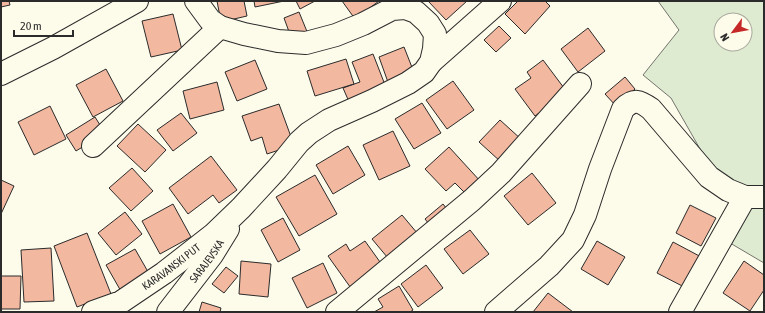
<svg xmlns="http://www.w3.org/2000/svg" width="765" height="313" font-family="'Asap Condensed',sans-serif">
<style>
.green{fill:#deebd1;stroke:#74746e;fill-rule:evenodd}
.building{fill:#f2b8a0;stroke:#2b2b2b}
.lines{fill:none;stroke-linecap:round;stroke-linejoin:round}
.minor-casing{stroke:#2b2b2b;stroke-width:24}
.minor{stroke:#fdfbea;stroke-width:22}
.labels{text-anchor:middle;dominant-baseline:central;stroke-width:3;stroke-linejoin:round;paint-order:stroke}
.street-label{font-size:11px;fill:#2b2b2b;stroke:#fdfbea}
</style>
<rect width="100%" height="100%" fill="#fdfbea"/>
<path class="green" d="M658,1H764V194L746,196L712,170L671,98L643,75L679,30ZM721,20H745V44H721Z
M764,207V263L725,240L741,208Z"/>
<path class="building" d="M1,1H9L10,5L1,7Z
M217,1H244L247,16L221,22Z
M254,1H284L255,7Z
M296,1H315L300,9Z
M342,1H379L355,19Z
M428,1H467L446,20Z
M518,1H545L550,6L525,34L505,14Z
M299,12L308,34L292,40L284,18Z
M173,14L182,50L151,57L142,21Z
M499,26L511,38L496,52L484,40Z
M588,28L605,51L578,72L561,49Z
M404,47L415,75L389,85L379,57Z
M373,54L387,90L350,104L343,88L360,82L352,62Z
M346,59L354,84L315,96L307,71Z
M255,60L267,89L237,101L225,72Z
M543,60L567,92L535,116L515,89L531,78L527,72Z
M106,69L123,101L93,117L76,85Z
M625,77L635,89L616,106L605,94Z
M453,81L474,110L447,129L426,100Z
M217,82L224,110L190,119L183,91Z
M422,103L441,133L414,149L395,119Z
M279,104L294,145L267,154L262,137L251,141L242,116Z
M50,106L66,139L34,155L18,122Z
M181,113L197,133L173,151L157,130Z
M95,117L105,133L76,151L66,135Z
M500,120L522,140L501,162L479,142Z
M138,124L166,150L145,172L117,146Z
M393,131L410,166L379,180L363,145Z
M348,146L365,175L333,194L316,165Z
M449,147L481,182L467,195L455,183L446,191L425,169Z
M211,156L237,190L219,203L213,195L188,214L169,188Z
M132,168L153,191L131,211L109,188Z
M532,173L556,203L528,225L504,196Z
M315,175L337,214L299,236L276,197Z
M1,180L14,186L1,214Z
M173,204L191,237L160,254L142,221Z
M443,204L451,214L433,229L425,219Z
M690,205L716,218L701,246L676,233Z
M125,212L142,234L116,255L98,233Z
M402,215L423,240L393,264L372,239Z
M283,218L300,250L278,262L261,230Z
M470,230L489,254L463,274L444,249Z
M87,233L111,294L77,307L54,246Z
M365,241L385,269L353,291L328,256L346,244L350,251Z
M597,241L625,257L608,285L581,269Z
M673,242L705,259L690,290L657,273Z
M51,248L54,301L24,302L21,250Z
M135,249L151,277L122,293L106,265Z
M241,261L271,264L268,297L239,294Z
M744,261L764,275V290L750,311L723,293Z
M323,263L337,293L307,308L292,278Z
M426,265L443,288L418,307L401,284Z
M226,267L238,276L224,293L212,284Z
M1,276H21L20,309H1Z
M399,286L413,310L410,312H374L383,307L378,299Z
M548,293L573,312H533Z
M202,302L221,308L220,312H199Z"/>
<g class="lines">
<g class="minor-casing">
<g id="minor">
<path d="M431,62L500,1"/>
<path d="M1,74L53,48L137,1"/>
<path d="M93,146L220,27"/>
<path d="M745,197H764"/>
<path id="s1" d="M93,312L121,302L164,273L214,234L241,208L277,169L299,142L309,133L329,120L372,101L408,83L424,72L431,62L434,49L435,34L428,23L416,12L405,8L392,9L363,24L336,35L306,43L278,41L244,34L220,27L210,20L196,1"/>
<path id="s2" d="M168,312L212,255L228,229"/>
<path d="M337,312L472,200L501,173L580,84"/>
<path d="M496,312L549,266L573,240L585,215L600,169L623,109C634,98 640,101 651,109L709,177L728,190L745,197L680,312"/>
</g>
</g>
<use href="#minor" class="minor"/>
</g>
<g class="labels">
<g class="street-label">
<text stroke="none"><textPath href="#s2" startOffset="64">SARAJEVSKA</textPath></text>
<text stroke="none"><textPath href="#s1" startOffset="91">KARAVANSKI PUT</textPath></text>
</g>
</g>
<rect width="765" height="313" fill="none" stroke="#2b2b2b" stroke-width="4"/>
<g transform="translate(733 32) rotate(238)"><circle r="19" fill="#fdfbea" stroke="#a9a89e"/>
<path d="M0-3L7 15L0 10L-7 15Z" fill="#c62828"/>
<text y="-6" font-size="11" font-weight="bold" text-anchor="middle" fill="#2b2b2b">N</text>
</g>
<path d="M14 30v6h59v-6" fill="none" stroke="#2b2b2b" stroke-width="2"/>
<text x="20" y="30" font-size="12" fill="#2b2b2b" stroke="#fdfbea" stroke-width="3" paint-order="stroke">20 m</text>
</svg>
